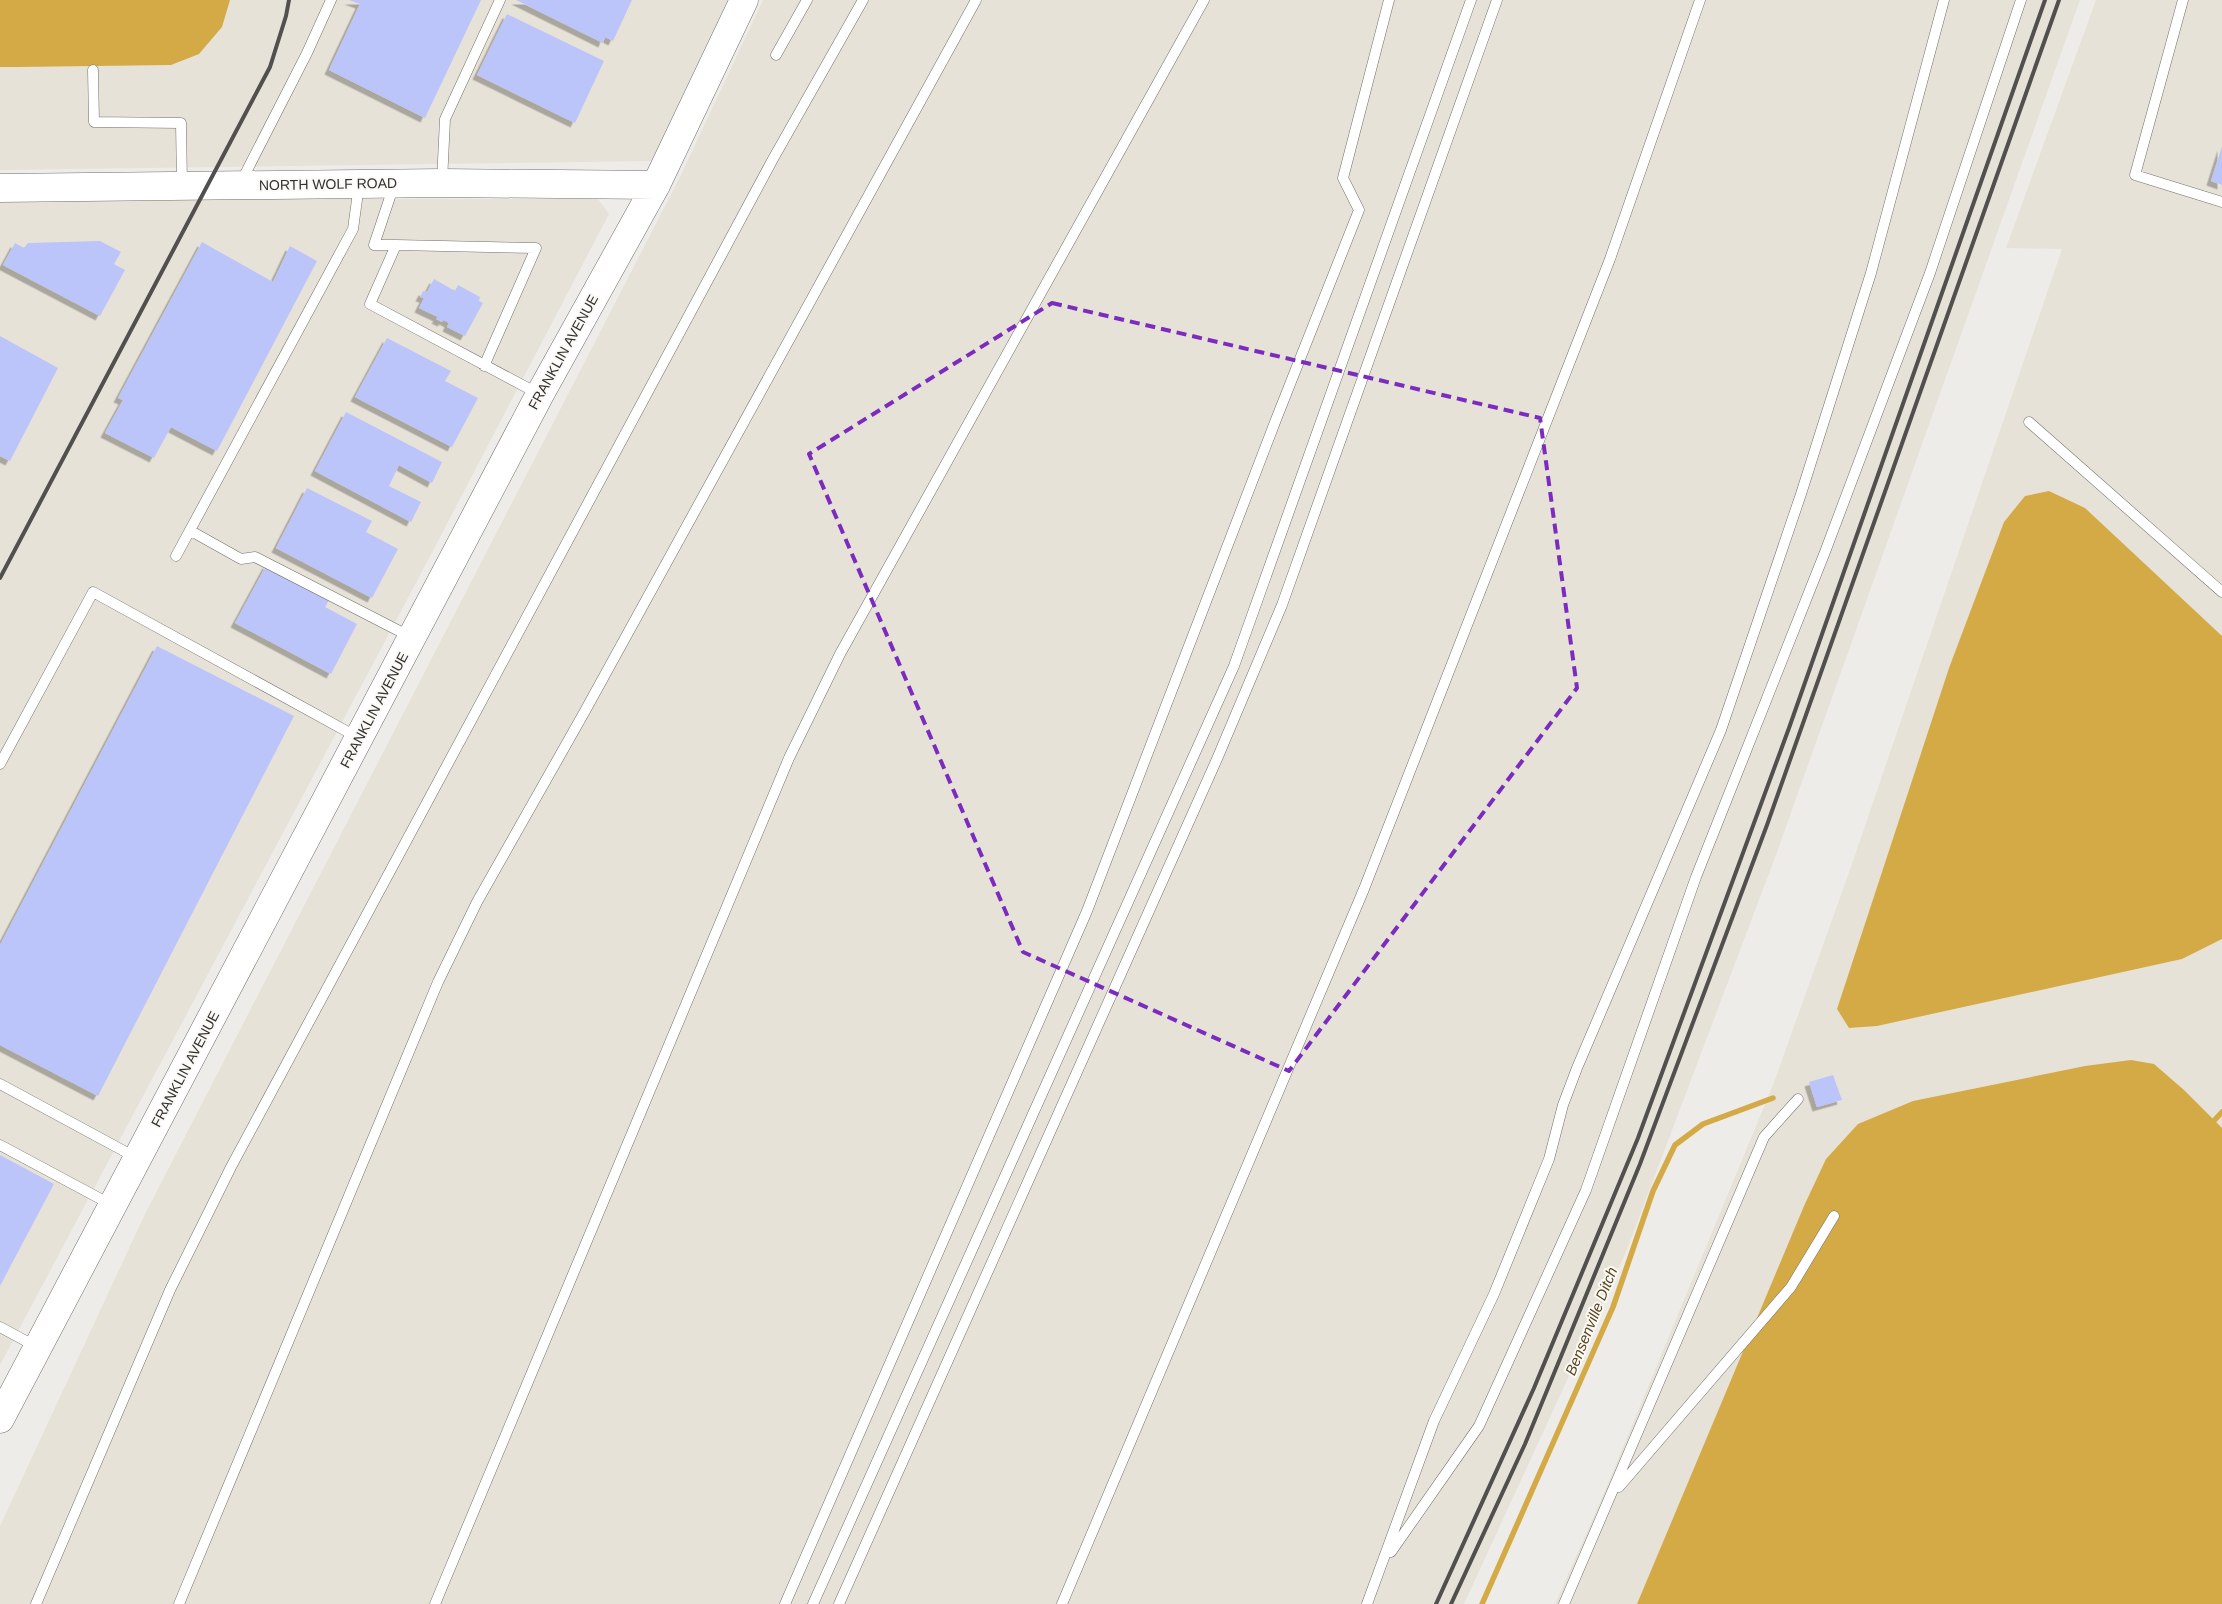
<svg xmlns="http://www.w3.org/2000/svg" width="2222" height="1604" font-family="Helvetica,sans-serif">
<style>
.built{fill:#e7e2d7}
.water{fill:#d4aa47}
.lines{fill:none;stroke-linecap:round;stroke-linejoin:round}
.stream{stroke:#d4aa47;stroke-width:5.5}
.building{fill:#bcc5fa;filter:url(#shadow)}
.lane-casing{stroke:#72706d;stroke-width:11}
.secondary-casing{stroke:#72706d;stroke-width:29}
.lane{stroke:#fff;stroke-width:10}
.secondary{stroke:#fff;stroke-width:28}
.rail{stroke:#51504e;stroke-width:4}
.marked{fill:none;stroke:#7b2cbf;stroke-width:4;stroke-dasharray:10 6;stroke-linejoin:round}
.labels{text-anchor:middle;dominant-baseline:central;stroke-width:4;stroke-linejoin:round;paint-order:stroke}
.street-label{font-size:14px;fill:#323130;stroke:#fbf9f5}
.water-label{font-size:15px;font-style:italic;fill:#59471e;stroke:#fbf9f5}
</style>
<defs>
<filter id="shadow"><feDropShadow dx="-4.5" dy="4.5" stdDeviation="0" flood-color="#0004"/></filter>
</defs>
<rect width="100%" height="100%" fill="#eeece8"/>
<path class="built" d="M0,0H728L653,161L0,170Z
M763,0H2080L1776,855L1626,1252L1464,1604H0V1526L145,1214L679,179Z
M2096,0H2222V1604H1555L1602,1498L1773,1085L1852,864L2062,249L2006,248Z
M0,199H598L609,214L416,583L0,1365Z"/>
<path class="water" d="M0,0H230L222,27L199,54L171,65L18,67H0Z
M2049,491L2085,508L2222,636V939L2182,959L1877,1026L1849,1028L1837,1009L1949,668L2004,522L2025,496Z
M2131,1060L2154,1064L2184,1090L2222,1128V1604H1637L1804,1206L1826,1159L1858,1124L1913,1101L2085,1066Z"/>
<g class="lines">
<path class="stream" d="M2210,1125L2222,1112
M1482,1604L1613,1307L1653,1191L1675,1145L1703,1124L1773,1098"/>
</g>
<path class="building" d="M349,0H481L425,118L329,70L360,4Z
M516,0H632L613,41L605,37L603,43Z
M507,14L604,61L575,123L477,75Z
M2222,146V185L2211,181Z
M100,241L121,252L114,264L125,270L100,316L3,265L15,243L24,248L28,243Z
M202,242L273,282L290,246L317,261L217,451L171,427L154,458L105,433L123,400L118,398Z
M434,279L455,291L458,285L480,297L479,301L483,303L465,336L447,327L449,323L444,320L442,322L436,319L438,317L419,308L424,298L420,297L423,291L427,292Z
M0,336L58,368L10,461L0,456Z
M387,338L451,371L445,381L478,398L452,447L355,397Z
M346,412L442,462L432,483L399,465L389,486L421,502L411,522L315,471Z
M307,488L372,521L366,532L398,549L372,598L276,548Z
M267,564L331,597L325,607L357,624L331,674L235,623Z
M157,646L294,716L98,1096L0,1045V945Z
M1833,1075L1842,1100L1817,1107L1809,1082Z
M0,1155L54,1184L0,1286Z"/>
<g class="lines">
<g class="lane-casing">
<path id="lane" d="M2183,0L2135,175L2222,202
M776,55L807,0
M93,70L94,122L181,123L182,185
M442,182L445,119L500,0
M240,184L307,53L331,0
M394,185L374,245H396L370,304L539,394
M396,245L536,248L484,366
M2029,422L2222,592
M191,531L241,559L255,557L411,637
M176,556L353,229L359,185
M0,764L93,592L359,738
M0,1084L137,1158
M0,1145L112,1205
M0,1327L37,1347
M1619,1487L1791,1287L1834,1216
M1391,1552L1479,1426L1586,1190L1696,877L1825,552L1930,273L2021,0
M36,1604L170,1290L231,1167L773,159L863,0
M179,1604L438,982L477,902L585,711L976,0
M435,1604L789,758L840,654L1204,0
M785,1604L1087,911L1277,417L1359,210L1343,178L1389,0
M813,1604L1234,666L1471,0
M839,1604L1217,759L1282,605L1497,0
M1062,1604L1364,889L1610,259L1700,0
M1367,1604L1434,1421L1494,1294L1549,1159L1563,1105L1577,1068L1721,730L1801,494L1871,273L1944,0
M1564,1604L1764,1137L1798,1099"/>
</g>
<g class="secondary-casing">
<path id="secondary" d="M0,188L442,183L656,185
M0,1419L540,394L656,185L744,0"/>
</g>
<use href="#lane" class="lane"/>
<use href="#secondary" class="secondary"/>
<path class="rail" d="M0,578L270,67L286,16L289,0
M1436,1604L1534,1388L1638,1138L1789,728L2045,0
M1451,1604L1525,1444L1640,1164L1767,825L2059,0"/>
</g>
<path class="marked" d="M1052,303L1540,418L1577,688L1289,1071L1023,952L809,454Z"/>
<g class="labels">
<g class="street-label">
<text transform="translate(328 184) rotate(-1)">NORTH WOLF ROAD</text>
<text transform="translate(563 352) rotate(-61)">FRANKLIN AVENUE</text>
<text transform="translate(374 710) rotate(-62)">FRANKLIN AVENUE</text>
<text transform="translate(185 1069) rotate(-62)">FRANKLIN AVENUE</text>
</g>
<g class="water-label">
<text transform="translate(1591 1321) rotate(-68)">Bensenville Ditch</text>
</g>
</g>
</svg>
